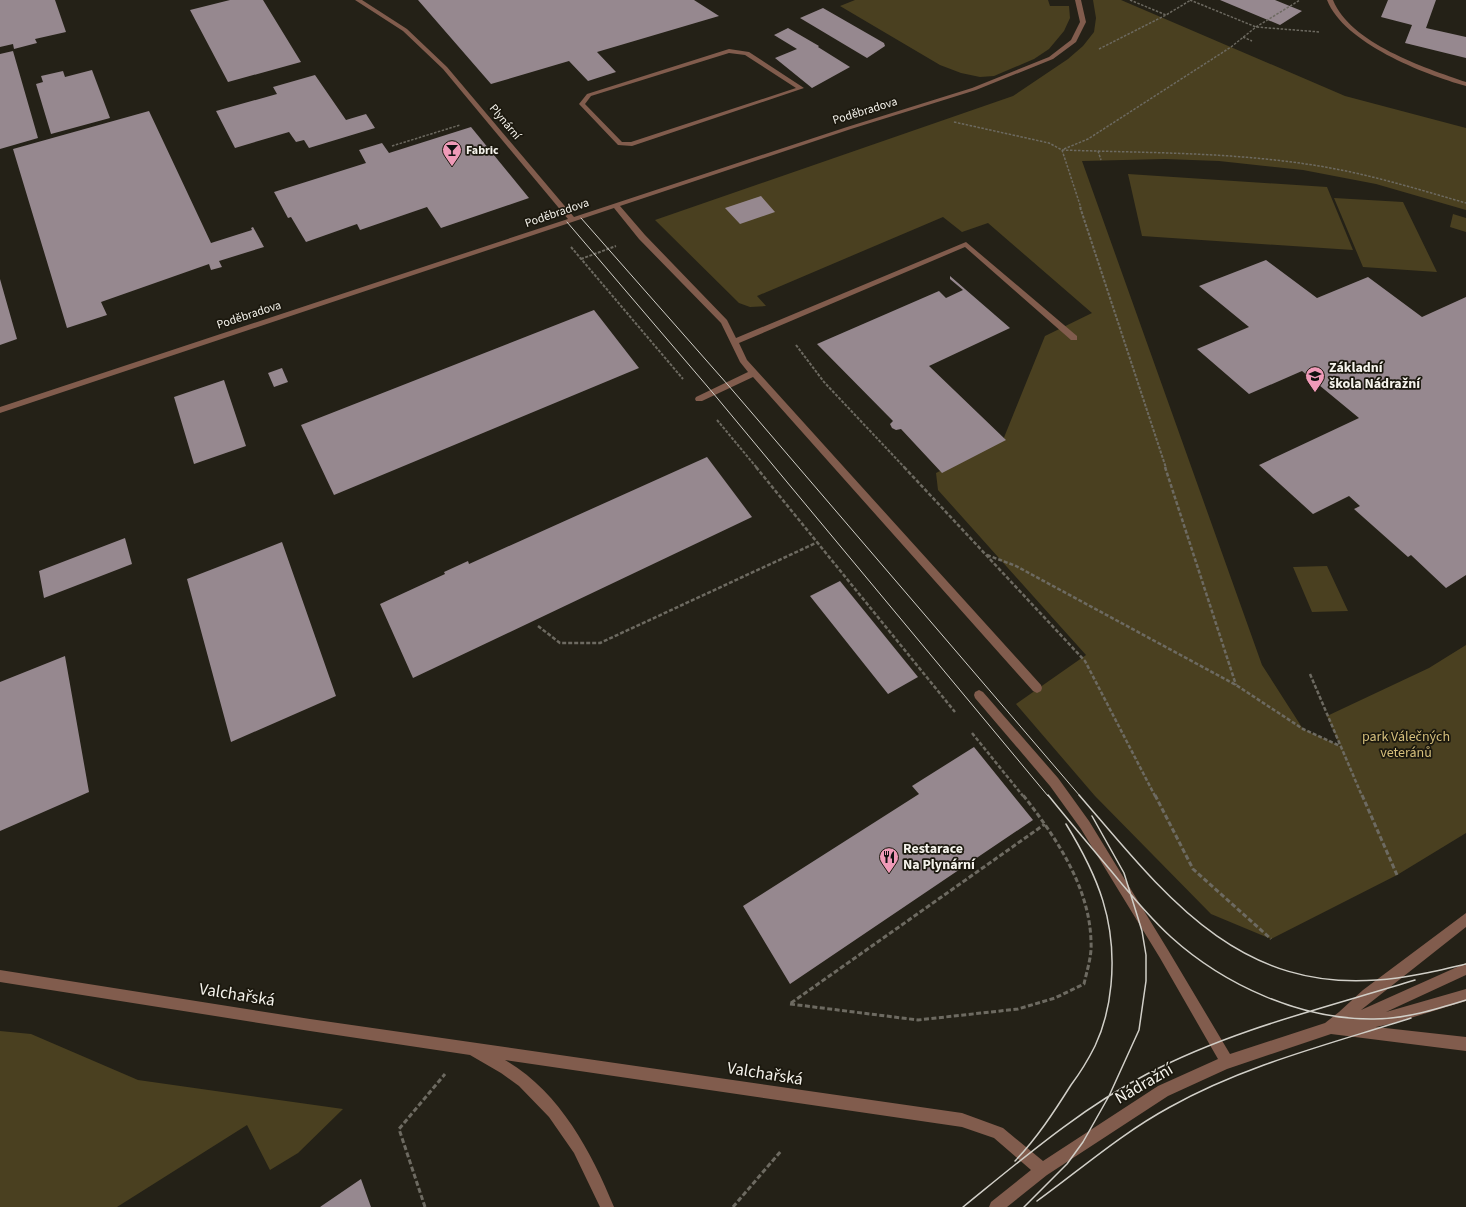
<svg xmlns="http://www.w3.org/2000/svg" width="1466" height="1207" font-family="'Source Sans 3',sans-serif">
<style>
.green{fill:#4a4020}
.building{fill:#96888f}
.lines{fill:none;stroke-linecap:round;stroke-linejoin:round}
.path-far3{stroke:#6d6a61;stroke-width:1.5;stroke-dasharray:2.5 1.5;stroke-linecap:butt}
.path-far2{stroke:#6d6a61;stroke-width:2;stroke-dasharray:3 1.5;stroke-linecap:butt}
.path-far1{stroke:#6d6a61;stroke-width:2.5;stroke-dasharray:4 2;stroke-linecap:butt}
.path{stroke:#6d6a61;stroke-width:3;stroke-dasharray:5 2.5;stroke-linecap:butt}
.minor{fill:#815c4d;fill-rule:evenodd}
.tram-far1{stroke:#d1cfc8;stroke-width:1}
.tram{stroke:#d1cfc8;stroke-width:1.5}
.labels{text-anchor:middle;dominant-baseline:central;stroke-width:3.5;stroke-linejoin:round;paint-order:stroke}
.far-street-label{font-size:12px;fill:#f5f3ec;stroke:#1b180e}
.far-poi-label{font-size:12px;font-weight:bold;fill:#f5f3ec;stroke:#1b180e;text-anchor:start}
.poi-label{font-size:14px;font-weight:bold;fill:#f5f3ec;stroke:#1b180e;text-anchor:start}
.park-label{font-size:14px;fill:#d5bf7c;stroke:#1b180e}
.near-street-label{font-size:17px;fill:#f5f3ec;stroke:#1b180e}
</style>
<rect width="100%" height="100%" fill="#242117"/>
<path class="green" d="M855,0H1048L1050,6H1069L1070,18L1064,31L1049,49L1034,59L994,76L980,77L961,73L940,65L840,6Z
M1093,0H1121L1345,96L1466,128V210L1376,184L1303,170L1219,161L1165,159L1082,161L1262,665L1303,729L1340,746L1353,776L1327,716L1429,668L1466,645V833L1397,875L1271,939L1211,914L1095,796L1016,704L1086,655L938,490L936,473L1003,440L1045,336L1092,313L988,223L962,232L943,217L757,296L766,306L750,307L739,303L655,220L1013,96L1068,59L1083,46L1094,32L1096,18Z
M1128,174L1327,187L1353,250L1142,236Z
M1334,198L1403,202L1437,272L1363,267Z
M1453,214L1466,218V232L1450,227Z
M1327,566L1348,611L1312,612L1293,567Z
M0,1031L31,1034L138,1080L343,1109L298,1153L270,1170L247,1125L117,1207H0Z"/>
<path class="building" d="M0,0H55L66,32L35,39L37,43L14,49L13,44L0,47Z
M230,0H263L301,62L228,82L190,10Z
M418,0H694L719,16L597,52L616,72L588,81L569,61L491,84Z
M1220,0H1275L1302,11L1280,25Z
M1388,0H1436L1426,28L1466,37V58L1405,43L1412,25L1381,17Z
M823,8L884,43L885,46L867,58L800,18Z
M788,28L819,46L818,47L850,67L812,88L775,58L797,49L774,35Z
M13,51L38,138L0,149V54Z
M92,70L110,118L51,134L36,84L43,82L41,76L63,71L65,77Z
M315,75L346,120L366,114L375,128L309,148L304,140L296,142L289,132L235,148L216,111L277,94L273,87Z
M149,111L211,243L252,230L251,228L253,227L264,247L219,261L222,267L211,270L209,264L101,302L107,315L67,328L13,149Z
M471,127L529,198L441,228L427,207L360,230L357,224L306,242L291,217L288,218L274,192L366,163L359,150L382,143L389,153Z
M761,196L775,212L740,224L725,208Z
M1266,260L1317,298L1368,277L1422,317L1466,297V575L1446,588L1411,555L1408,557L1354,509L1360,506L1349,496L1313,514L1259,465L1359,418L1302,371L1249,394L1197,349L1249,327L1199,286Z
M950,276L1010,328L929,366L1006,440L942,473L901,429L896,430L892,428L890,424L893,421L817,344L939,291L946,298L963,290L950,279Z
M0,279L17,339L0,345Z
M594,310L639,368L334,495L301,425Z
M282,368L288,382L274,387L268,373Z
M224,380L246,446L194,464L174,397Z
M707,457L752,517L413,678L380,604L445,574L444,572L468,561L469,564Z
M125,538L132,564L44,598L39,571Z
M282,542L336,696L231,742L187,579Z
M840,581L918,677L888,694L810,596Z
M65,656L89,792L0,831V682Z
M974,747L1033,820L790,984L743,906L919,794L912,786Z
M361,1179L371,1207H320Z"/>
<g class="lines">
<path class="path-far3" d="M1130,0L1166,15
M1190,0L1256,27L1320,32
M1243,37L1252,41
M1099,49L1166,15L1191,0
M954,122L1049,143L1062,150C1148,153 1234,152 1319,166C1369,174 1417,189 1466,203
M392,146L460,125
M1064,149L1088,139L1231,47L1256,27L1300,0
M1062,150L1081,208
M1098,151L1101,160"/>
<path class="path-far2" d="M1080,207L1166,468
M571,247L683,379
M581,259L616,246
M796,345L824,382L905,468
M717,420L757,468"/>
<path class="path-far1" d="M756,467L955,712
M904,467L1085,661L1155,796
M1165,467L1236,685
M987,555L1016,566L1236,685L1303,729L1340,746
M538,626L560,643H600L818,542
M1310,674L1362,796
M972,733L1023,796"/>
<path class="path" d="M1155,795L1193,869L1271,939
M1362,795L1397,875
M791,1003L1045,824
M790,1004L918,1020L1018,1009L1055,998L1084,984C1087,970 1092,956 1091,942C1090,887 1055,836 1023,795
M425,1207L399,1129L445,1074
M733,1207L781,1151"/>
<path class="minor" d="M355,0H362L407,29L447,67L574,217L847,127L972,88L1049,57L1071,40L1080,22L1075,0H1081L1086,22L1076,42L1053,59L976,90L851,129L620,206L645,235L727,320L736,338L966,242L1077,336V340H1071L965,247L739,343L747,360L1041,685L1042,688L1041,691L1037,693L1033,691L753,377L702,401H696L695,399L696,397L748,372L740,362L721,323L639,239L614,208L0,413V407L568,219L443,69L403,31Z
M1327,0H1333C1350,43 1425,68 1466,82V86C1423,74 1344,43 1327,0Z
M729,49L749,52L804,88L632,146L618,145L579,104L587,94ZM729,53L745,55L796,88L631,142H622L585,104L591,96Z
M979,690L983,692L1058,778L1089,821L1168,950L1230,1054L1325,1023L1339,1012L1363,990L1466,913V927L1361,1010L1466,963V975L1386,1012L1466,989V1001L1394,1023L1376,1027L1466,1037V1051L1331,1034L1227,1069L1168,1096L1047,1175L1007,1207H989L991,1202L1031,1170L994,1138L962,1127L505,1060C559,1091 591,1151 614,1207H600L574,1153L549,1117L519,1086L501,1073L470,1055L310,1031L0,982V970L310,1019L962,1113L1003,1128L1043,1161L1158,1086L1218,1059L1160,958L1081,829L1050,786L975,698L974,695L975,692Z"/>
<path class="tram-far1" d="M581,218L728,385L1080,796
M567,222L713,393L1048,796"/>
<path class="tram" d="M1048,795C1069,821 1090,846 1112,872C1130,894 1149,917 1171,937C1224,985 1301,1020 1374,1019C1405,1019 1437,1009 1466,1000
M1079,795C1162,891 1234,991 1377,980C1407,978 1436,971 1466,964
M1015,1161C1037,1138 1054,1112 1071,1085C1080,1073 1088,1060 1095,1046C1104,1027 1109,1006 1111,985C1117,922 1098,876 1066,824
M1037,1201C1081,1169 1122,1133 1170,1107C1245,1065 1330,1044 1411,1018
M963,1207C1021,1160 1080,1109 1147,1074C1231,1030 1324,1008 1415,980
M1024,1207L1067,1164L1083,1142L1109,1096L1139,1030L1146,981V955L1142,931L1124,873L1092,816"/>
</g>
<defs>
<g id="bar-pin" transform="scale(1)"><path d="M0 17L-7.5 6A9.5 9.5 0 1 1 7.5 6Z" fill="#ef9ab8" stroke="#1b180e"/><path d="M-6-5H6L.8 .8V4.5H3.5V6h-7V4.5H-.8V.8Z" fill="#111"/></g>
<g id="school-pin" transform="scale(1)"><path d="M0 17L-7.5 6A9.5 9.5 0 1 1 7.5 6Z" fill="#ef9ab8" stroke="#1b180e"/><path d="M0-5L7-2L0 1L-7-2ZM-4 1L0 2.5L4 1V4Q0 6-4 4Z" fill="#111"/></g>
<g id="restaurant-pin" transform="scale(1)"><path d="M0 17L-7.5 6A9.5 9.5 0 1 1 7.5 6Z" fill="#ef9ab8" stroke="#1b180e"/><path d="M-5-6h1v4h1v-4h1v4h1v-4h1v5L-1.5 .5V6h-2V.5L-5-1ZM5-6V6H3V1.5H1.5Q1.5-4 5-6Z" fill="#111"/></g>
</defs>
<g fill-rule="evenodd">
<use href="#bar-pin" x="452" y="150"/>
<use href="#school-pin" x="1315" y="376"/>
<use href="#restaurant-pin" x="889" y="857"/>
</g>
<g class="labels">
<g class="far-street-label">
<text transform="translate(865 111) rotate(-17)">Poděbradova</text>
<text transform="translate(505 122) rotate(50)">Plynární</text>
<text transform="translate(557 213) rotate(-19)">Poděbradova</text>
<text transform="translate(249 315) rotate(-18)">Poděbradova</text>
</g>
<g class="far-poi-label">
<text x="466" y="150">Fabric</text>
</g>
<g class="poi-label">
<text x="1329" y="368">Základní<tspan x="1329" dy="16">škola Nádražní</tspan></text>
<text x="903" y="849">Restarace<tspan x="903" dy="16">Na Plynární</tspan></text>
</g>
<g class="park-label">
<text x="1406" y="737">park Válečných<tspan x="1406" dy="16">veteránů</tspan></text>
</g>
<g class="near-street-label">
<text transform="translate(237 995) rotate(9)">Valchařská</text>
<text transform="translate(765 1074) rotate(9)">Valchařská</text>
<text transform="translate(1144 1084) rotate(-30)">Nádražní</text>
</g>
</g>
</svg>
